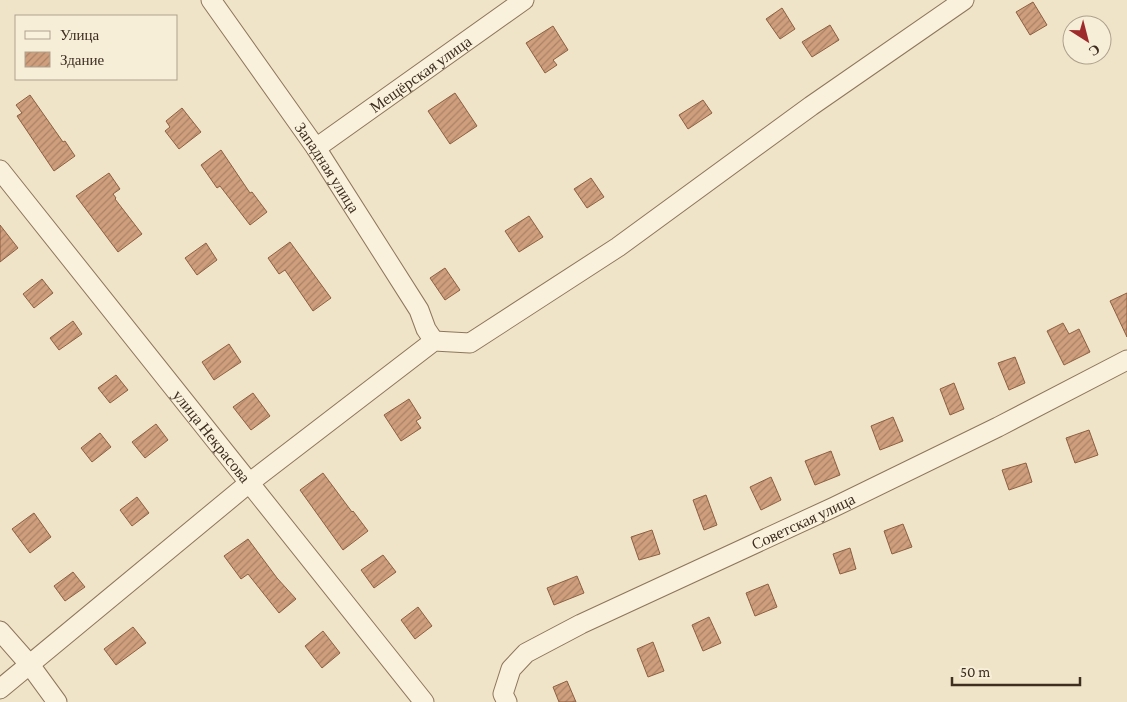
<svg xmlns="http://www.w3.org/2000/svg" width="1127" height="702" font-family="'Crimson Pro',serif">
<style>
.building{fill:url(#building-hatch);stroke:#8d5f41}
.lines{fill:none;stroke-linecap:round;stroke-linejoin:round}
.street-casing{stroke:#8d765c;stroke-width:21}
.street{stroke:#faf1dc;stroke-width:19}
.labels{text-anchor:middle;dominant-baseline:central;stroke-width:4;stroke-linejoin:round;paint-order:stroke}
.street-label{font-size:16px;fill:#3d2e20;stroke:#f7eed8}
</style>
<defs>
<pattern id="building-hatch" width="6" height="6" patternUnits="userSpaceOnUse" patternTransform="scale(1.25)"><rect width="6" height="6" fill="#cf9f7d"/><path d="M-1 1l2-2M0 6l6-6M5 7l2-2" fill="none" stroke="#a98266"/></pattern>
</defs>
<rect width="100%" height="100%" fill="#f0e4c8"/>
<!-- building -->
<g class="building">
<polygon points="1033,2 1047,25 1030,35 1016,12"/>
<polygon points="782,8 795,29 780,39 766,19"/>
<polygon points="830,25 839,40 812,57 802,42"/>
<polygon points="553,26 568,50 553,60 557,65 545,73 526,43"/>
<polygon points="455,93 477,126 450,144 428,111"/>
<polygon points="30,95 63,142 65,141 75,156 54,171 17,116 22,113 16,105"/>
<polygon points="703,100 712,113 688,129 679,115"/>
<polygon points="182,108 201,132 179,149 165,131 170,127 166,121"/>
<polygon points="221,150 250,193 252,192 267,212 250,225 220,186 217,188 201,165"/>
<polygon points="109,173 120,189 113,194 116,198 115,199 142,234 118,252 76,196"/>
<polygon points="591,178 604,197 587,208 574,189"/>
<polygon points="529,216 543,237 519,252 505,231"/>
<polygon points="0,225 18,248 0,262"/>
<polygon points="290,242 331,298 313,311 285,270 279,274 268,258"/>
<polygon points="206,243 217,260 197,275 185,258"/>
<polygon points="445,268 460,290 445,300 430,278"/>
<polygon points="42,279 53,293 34,308 23,294"/>
<polygon points="1127,293 1127,337 1110,301"/>
<polygon points="73,321 82,334 59,350 50,338"/>
<polygon points="1063,323 1069,334 1079,329 1090,352 1064,365 1047,331"/>
<polygon points="229,344 241,362 214,380 202,362"/>
<polygon points="1015,357 1025,383 1009,390 998,363"/>
<polygon points="116,375 128,390 110,403 98,388"/>
<polygon points="954,383 964,409 950,415 940,389"/>
<polygon points="253,393 270,416 251,430 233,407"/>
<polygon points="409,399 421,418 416,421 421,428 401,441 384,415"/>
<polygon points="893,417 903,441 880,450 871,426"/>
<polygon points="156,424 168,440 145,458 132,442"/>
<polygon points="1089,430 1098,455 1075,463 1066,438"/>
<polygon points="100,433 111,447 92,462 81,448"/>
<polygon points="831,451 840,475 815,485 805,461"/>
<polygon points="1026,463 1032,482 1009,490 1002,470"/>
<polygon points="323,473 352,512 353,511 368,531 343,550 300,490"/>
<polygon points="771,477 781,500 761,510 750,487"/>
<polygon points="706,495 717,525 704,530 693,500"/>
<polygon points="137,497 149,513 132,526 120,510"/>
<polygon points="34,513 51,537 30,553 12,529"/>
<polygon points="903,524 912,547 892,554 884,531"/>
<polygon points="652,530 660,554 639,560 631,537"/>
<polygon points="248,539 277,578 296,599 279,613 248,574 241,579 224,556"/>
<polygon points="850,548 856,569 840,574 833,554"/>
<polygon points="383,555 396,572 374,588 361,570"/>
<polygon points="73,572 85,587 65,601 54,586"/>
<polygon points="577,576 584,593 554,605 547,588"/>
<polygon points="768,584 777,607 755,616 746,593"/>
<polygon points="418,607 432,626 415,639 401,620"/>
<polygon points="709,617 721,643 703,651 692,625"/>
<polygon points="133,627 146,643 116,665 104,649"/>
<polygon points="323,631 340,653 322,668 305,646"/>
<polygon points="653,642 664,671 648,677 637,649"/>
<polygon points="567,681 576,702 559,702 553,687"/>
</g>
<g class="lines">
<defs>
<g id="street">
<path id="s1" d="M211 0 316 148 419 310 426 329 434 341"/>
<path id="s2" d="M316 148 524 0"/>
<path id="s3" d="M0 170 424 702"/>
<polyline points="0,631 30,665 57,702"/>
<polyline points="0,689 249,483 434,341 470,343 618,247 811,106 964,0"/>
<path id="s4" d="M507 702 503 694 511 669 526 653 581 624 834 507 998 427 1127 360"/>
</g>
</defs>
<!-- street casing -->
<use href="#street" class="street-casing"/>
<!-- street -->
<use href="#street" class="street"/>
</g>
<g class="labels">
<!-- street labels -->
<g class="street-label">
<text stroke="none"><textPath href="#s2" startOffset="128">Мещёрская улица</textPath></text>
<text stroke="none"><textPath href="#s1" startOffset="204">Западная улица</textPath></text>
<text stroke="none"><textPath href="#s3" startOffset="340">улица Некрасова</textPath></text>
<text stroke="none"><textPath href="#s4" startOffset="364">Советская улица</textPath></text>
</g>
</g>
<!-- legend -->
<rect x="15" y="15" width="162" height="65" fill="#f7eed8" stroke="#ada18e"/>
<rect x="25" y="31" width="25" height="8" fill="#faf1dc" stroke="#ada18e"/>
<text x="60" y="40" font-size="15" fill="#3d2e20">Улица</text>
<rect x="25" y="52" width="25" height="15" fill="url(#building-hatch)" stroke="#ada18e"/>
<text x="60" y="65" font-size="15" fill="#3d2e20">Здание</text>
<!-- north arrow -->
<g transform="translate(1087 40) rotate(144)"><circle r="24" fill="#f7eed8" stroke="#ada18e"/>
<path d="M0-4L9 19L0 12L-9 19Z" fill="#9e2a2b"/>
<text y="-8" font-size="14" font-weight="bold" text-anchor="middle" fill="#3d2e20">С</text>
</g>
<!-- scale -->
<path d="M952 677v8h128v-8" fill="none" stroke="#3d2e20" stroke-width="2.5"/>
<text x="960" y="677" font-size="15" fill="#3d2e20" stroke="#f7eed8" stroke-width="4" paint-order="stroke">50 m</text>
</svg>
